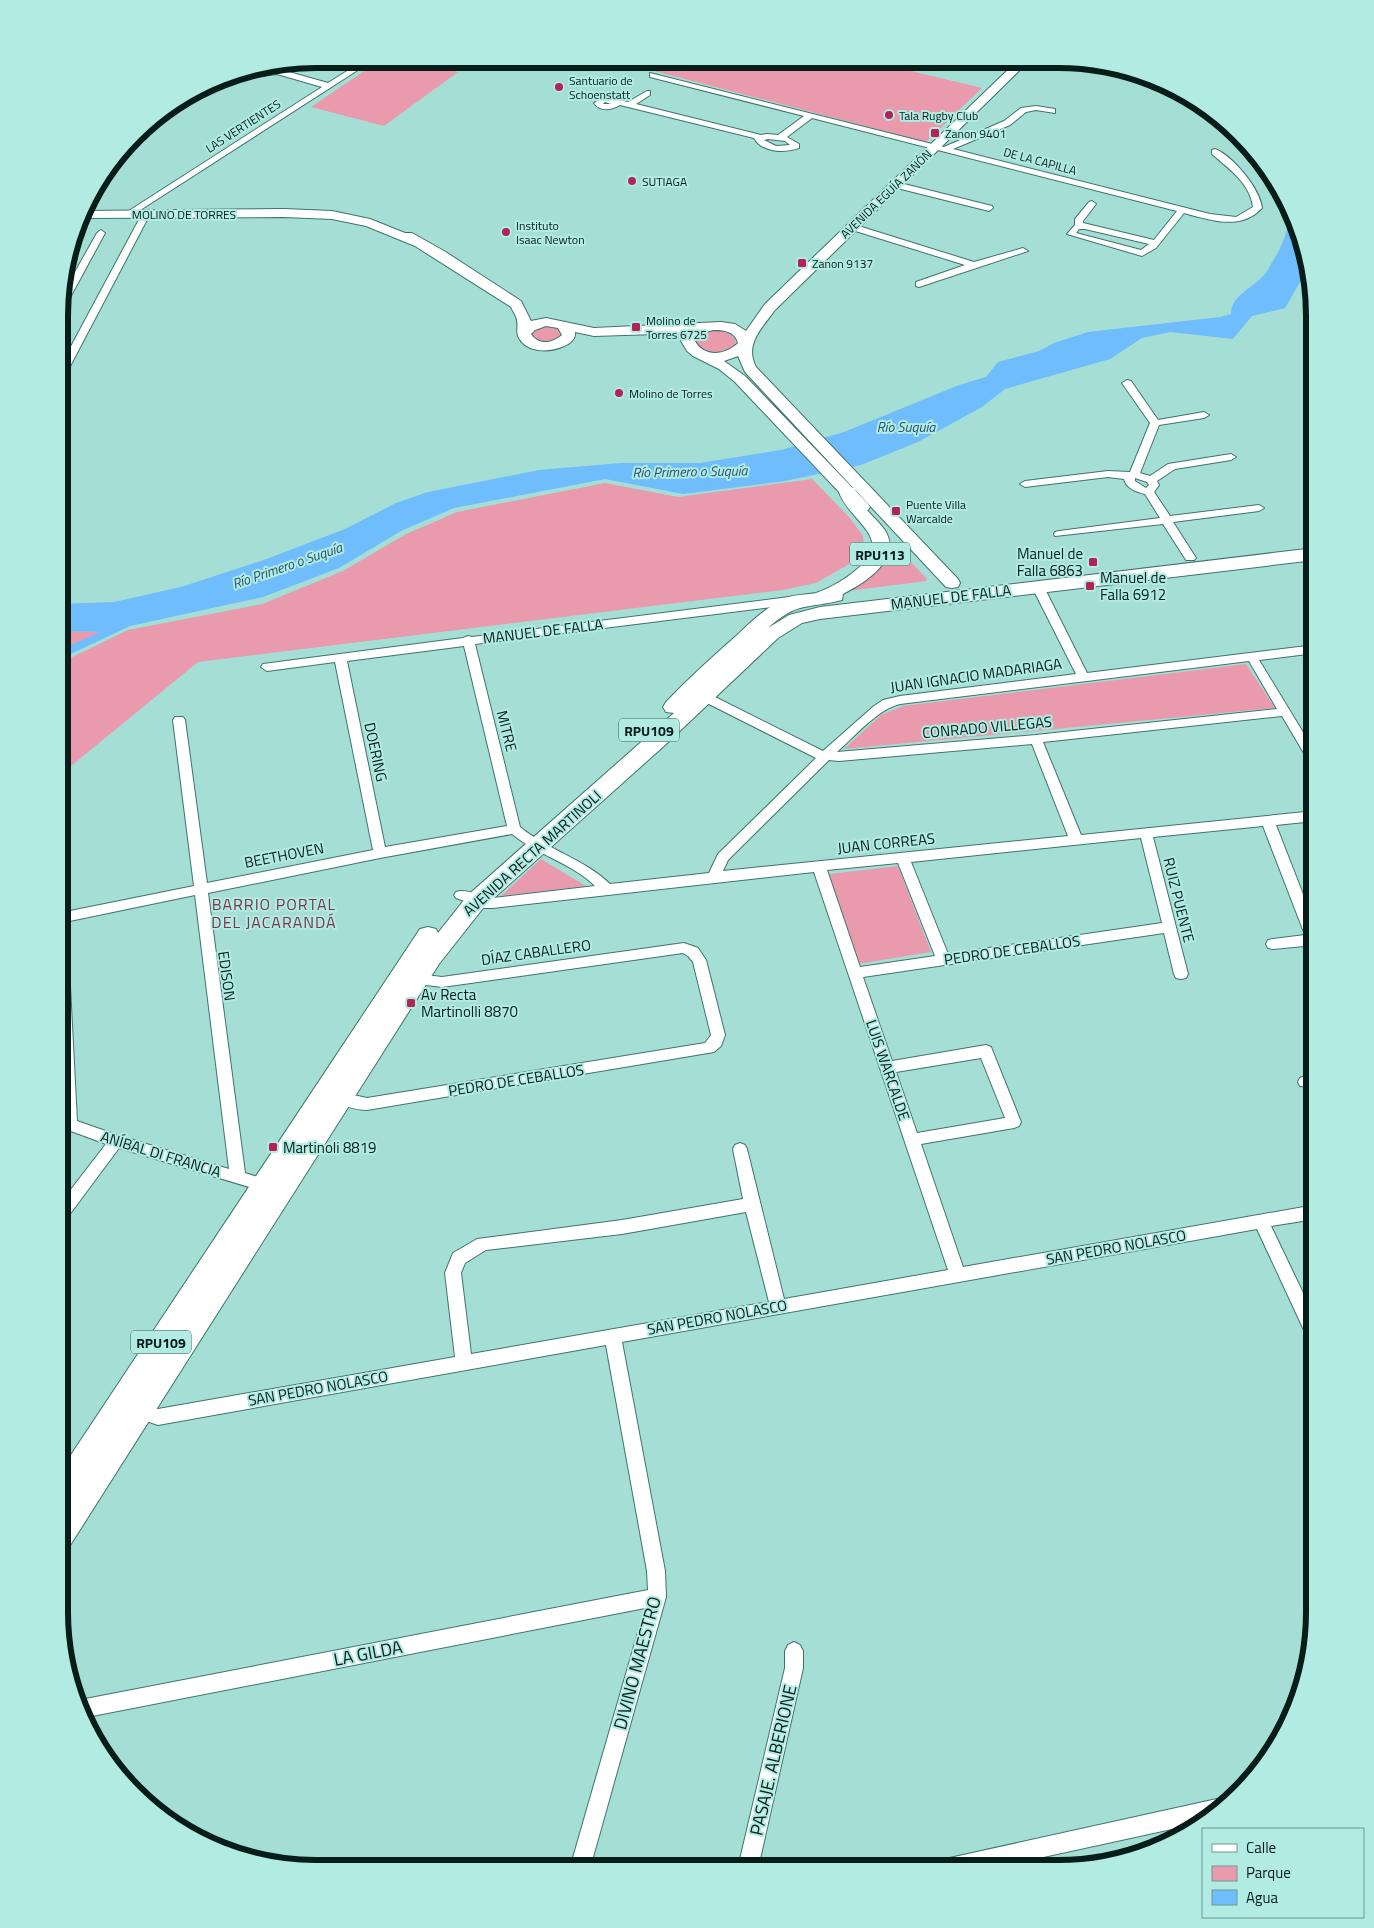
<svg xmlns="http://www.w3.org/2000/svg" width="1374" height="1928" font-family="'Titillium Web',sans-serif">
<style>
.green{fill:#e99bad}
.water{fill:#6fbdfc}
.lines{fill:none;stroke-linecap:round;stroke-linejoin:round}
.street-casing{stroke:#3e746d;stroke-width:2}
.secondary-casing{stroke:#3e746d;stroke-width:2}
.primary-casing{stroke:#3e746d;stroke-width:2}
.street{fill:#fff;fill-rule:evenodd}
.secondary{fill:#fff;fill-rule:evenodd}
.primary{fill:#fff;fill-rule:evenodd}
.poi-dot{fill:#b22358;stroke:#b1ebe2;stroke-width:2}
.labels{text-anchor:middle;dominant-baseline:central;stroke-width:4;stroke-linejoin:round;paint-order:stroke}
.far-poi-label{font-size:12px;fill:#061d1a;stroke:#b1ebe2;text-anchor:start}
.far-street-label{font-size:12px;fill:#061d1a;stroke:#b1ebe2}
.far-water-label{font-size:14px;font-style:italic;fill:#275071;stroke:#b1ebe2}
.shield{fill:#b1ebe2;stroke:#395b56;stroke-width:1}
.shield-label{font-size:14px;font-weight:bold;fill:#061d1a}
.poi-label{font-size:15px;fill:#061d1a;stroke:#b1ebe2;text-anchor:start}
.street-label{font-size:15px;fill:#061d1a;stroke:#b1ebe2}
.neighbourhood-label{font-size:16px;letter-spacing:1px;fill:#7d364a;stroke:#b1ebe2}
.near-street-label{font-size:18px;fill:#061d1a;stroke:#b1ebe2}
.rim{fill:none;stroke:#061d1a;stroke-width:6}
</style>
<rect width="100%" height="100%" fill="#a4ded5"/>
<!-- green -->
<g class="green">
<polygon points="382,59 404,59 458,72 384,126 311,107"/>
<polygon points="622,60 865,60 982,88 926,142 620,62"/>
<path d="M542 326 556 327 561 332 560 337C551 344 542 343 532 337V332Z"/>
<path d="M715 330 727 332 736 340 734 347C721 354 705 356 695 343V339L702 333Z"/>
<polygon points="812,479 850,518 863,536 864,548 853,562 816,583 783,590 198,662 60,775 60,663 128,630 262,604 343,571 406,534 457,512 605,483 678,497"/>
<path d="M891 541 927 579 926 581 848 591C864 579 893 565 891 541Z"/>
<polygon points="60,631 101,632 60,650"/>
<polygon points="1246,664 1275,708 844,749 881,715 903,706"/>
<polygon points="541,859 586,886 501,896"/>
<polygon points="898,866 931,952 858,964 829,874"/>
</g>
<!-- water -->
<path class="water" d="M1292 211 1310 265 1285 308 1252 316 1233 339 1170 332 1142 338 1110 359 1005 389 982 407 918 442 861 465 785 481 683 494 605 479 454 508 401 531 339 568 263 597 130 626 60 659V650L100 632 60 631V604L114 602 181 587 264 560 345 529 396 503 428 492 539 470 621 463H700L781 450 844 432 959 385 986 377 998 362 1039 351 1054 343 1088 332 1220 317 1231 314C1231 296 1251 289 1262 277 1266 273 1269 269 1271 264 1282 248 1288 230 1292 211Z"/>
<g class="lines">
<defs>
<g id="street">
<path d="M366 59H375L131 216H125L124 214 322 87 277 74 262 76 256 75 250 70 257 68C263 74 269 72 275 68V65L282 64V70L328 83Z"/>
<path d="M650 73 944 147 1004 121 1021 108 1036 106 1055 109V113L1036 110 1026 112 1010 125 953 149 1210 214 1236 217 1253 207C1250 183 1229 169 1212 154V150L1215 149C1233 156 1260 189 1262 208 1241 231 1210 220 1184 213L1156 248 1142 256 1067 234 1075 225V219L1089 202 1092 201 1096 204 1083 221V223L1154 240 1177 211 812 118 787 137 799 144V148C785 153 762 153 754 138L620 105C612 110 600 112 594 103 605 94 615 99 628 102L647 91H650V95L636 104 761 135 767 134 778 135 804 116 650 77ZM605 102 611 104H603ZM768 139 785 141 790 145 776 146 764 140ZM1079 229H1085L1149 244 1141 250 1076 233Z"/>
<polygon points="1194,100 1200,103 1196,108 1190,108 1189,106"/>
<polygon points="896,182 992,206 993,208 989,211 893,187 893,183"/>
<polygon points="146,211 150,214 66,374 61,377 61,365 142,214"/>
<polygon points="852,224 974,262 1023,248 1028,251 919,287 916,286 916,282 965,265 849,229 849,225"/>
<polygon points="101,230 105,233 66,305 61,308 61,297 97,233"/>
<path d="M1127 380 1131 381 1158 420 1204 412 1209 415 1204 418 1159 425 1140 473 1150 476 1168 464 1231 454 1236 457 1231 460 1175 469 1157 481 1159 485 1154 492 1170 516 1259 505 1264 508 1259 511 1173 522 1196 558 1194 560H1186L1163 524 1055 536 1054 534 1055 532 1059 531 1160 518 1145 494C1136 492 1126 488 1124 479L1108 477 1025 487 1020 484 1025 481 1108 471 1130 472 1150 423 1122 383ZM1135 478 1147 482 1149 485 1146 488 1135 481Z"/>
<path d="M1038 583 1044 587 1087 673 1315 645V653L1259 660 1315 752V766L1311 765 1282 716 1043 742 1081 835 1315 811V821L1276 825 1315 925V945L1273 949 1268 948 1266 944 1268 940 1273 939 1305 935 1263 826 1153 837 1188 974 1186 978 1181 979 1176 978 1174 974 1164 933 863 977 892 1061 986 1045 991 1047 1021 1122 1019 1126 1014 1128 921 1144 963 1267 1315 1205V1219L1271 1226 1315 1318V1343L1309 1341 1257 1229 622 1342 665 1571 666 1597 590 1868H570L645 1608 82 1718 77 1701 80 1700 648 1590 647 1571 606 1345 158 1425 129 1415 127 1410 129 1405 135 1402 158 1409 455 1357 445 1273 453 1253 477 1239 622 1220 743 1199 733 1149 735 1145 740 1143 745 1145 747 1149 784 1299 948 1270 814 872 493 908H484L456 898 454 895 456 892C467 888 481 898 493 898L595 886C572 863 537 855 512 834L380 858 208 893 245 1173 274 1182 277 1187 274 1192 269 1193 119 1148 64 1222 59 1223V1205L106 1144 60 1127V1115L62 1116 60 1065V924L65 925 67 929 77 1121 117 1135 229 1169 195 895 60 923V913L194 886 173 720 175 717H183L185 720 207 883 373 850 335 662 267 671 261 667 263 664 463 638 468 636 472 637 797 596 801 597 803 600 801 603 797 604 475 644 520 827C548 850 584 859 610 884L709 873 718 854 816 758 701 700 699 697 701 694H709L823 751 874 706 883 700 900 696 1076 674 1032 587ZM464 646 507 826 385 847 347 661ZM1249 661 1277 709 1036 735 837 752C854 737 878 709 900 704ZM1032 744 1068 836 723 871 728 860 829 760 839 761ZM1141 838 1162 923 948 954 911 862ZM898 863 935 956 860 967 827 870ZM981 1058 1005 1118 917 1133 896 1072ZM746 1212 769 1302 471 1354 461 1273 465 1263 486 1250 622 1234Z"/>
<path d="M684 943 698 948 706 960 725 1035 721 1046 714 1052 367 1110C355 1110 342 1105 330 1101L328 1097 330 1093 335 1091 367 1098 705 1043 711 1035 693 962 688 956 683 953 442 987 410 983 405 982 403 978 405 974 410 973 442 977Z"/>
<polygon points="1305,1076 1315,1076 1315,1088 1300,1086 1298,1082 1300,1078"/>
<polygon points="794,1642 800,1645 803,1651 803,1668 758,1868 738,1868 785,1668 785,1651 788,1645"/>
<polygon points="1226,1797 1233,1800 1228,1806 1204,1822 989,1869 935,1869 938,1862 945,1859"/>
</g>
<path id="secondary" d="M1017 61H1029L775 310C762 328 744 344 756 367L958 579 960 583 958 587 952 588 946 587 745 372 738 356 724 361 745 376 868 504 870 507 868 510H856L735 382 719 369 693 356 687 351 681 341 686 333 594 336 575 332C576 339 570 344 564 346 549 353 525 353 518 336 516 330 519 323 516 317 515 313 512 310 511 307L415 246 366 226 332 219 284 217 82 218 85 211 284 209 332 211 370 219 405 233H412L444 251 521 301 531 321 546 318 594 328 721 322 735 324 746 331 765 304ZM546 326 558 328 562 335C553 343 539 346 531 334L535 330ZM713 330C723 330 735 331 738 343 726 355 704 358 695 341L702 333Z"/>
<path id="primary" d="M848 487 854 488C858 494 859 500 863 505 870 515 880 522 886 532 901 560 865 583 843 594L842 600C807 609 798 601 768 628L789 615 820 607 1315 548V560L820 619 802 623 778 638 665 745 484 907 439 964 69 1547 59 1551V1473L420 929 428 927 436 929 438 933 468 895 674 713 666 712 663 707 666 702C688 679 711 658 735 637 751 622 766 607 786 598 796 594 806 595 816 593 833 588 876 563 872 542 870 527 845 511 839 492L842 488Z"/>
</defs>
<!-- street casing -->
<use href="#street" class="street-casing"/>
<!-- secondary casing -->
<use href="#secondary" class="secondary-casing"/>
<!-- primary casing -->
<use href="#primary" class="primary-casing"/>
<!-- street -->
<use href="#street" class="street"/>
<!-- secondary -->
<use href="#secondary" class="secondary"/>
<!-- primary -->
<use href="#primary" class="primary"/>
</g>
<!-- markers -->
<g class="poi-dot">
<circle cx="559" cy="87" r="5"/>
<circle cx="889" cy="115" r="5"/>
<rect x="930" y="128" width="10" height="10" rx="2.5"/>
<circle cx="632" cy="181" r="5"/>
<circle cx="506" cy="232" r="5"/>
<rect x="797" y="258" width="10" height="10" rx="2.5"/>
<rect x="631" y="322" width="10" height="10" rx="2.5"/>
<circle cx="619" cy="393" r="5"/>
<rect x="891" y="506" width="10" height="10" rx="2.5"/>
<rect x="1088" y="557" width="10" height="10" rx="2.5"/>
<rect x="1085" y="581" width="10" height="10" rx="2.5"/>
<rect x="406" y="998" width="10" height="10" rx="2.5"/>
<rect x="268" y="1142" width="10" height="10" rx="2.5"/>
</g>
<g class="labels">
<!-- far-poi labels -->
<g class="far-poi-label">
<text x="569" y="80">Santuario de<tspan x="569" dy="14">Schoenstatt</tspan></text>
<text x="899" y="115">Tala Rugby Club</text>
<text x="945" y="133">Zanon 9401</text>
<text x="642" y="181">SUTIAGA</text>
<text x="516" y="225">Instituto<tspan x="516" dy="14">Isaac Newton</tspan></text>
<text x="812" y="263">Zanon 9137</text>
<text x="646" y="320">Molino de<tspan x="646" dy="14">Torres 6725</tspan></text>
<text x="629" y="393">Molino de Torres</text>
<text x="906" y="504">Puente Villa<tspan x="906" dy="14">Warcalde</tspan></text>
</g>
<!-- far-street labels -->
<g class="far-street-label">
<text transform="translate(243 126) rotate(-33)">LAS VERTIENTES</text>
<text transform="translate(1040 161) rotate(15)">DE LA CAPILLA</text>
<text transform="translate(886 194) rotate(-44)">AVENIDA EGUÍA ZANÓN</text>
<text x="184" y="214">MOLINO DE TORRES</text>
</g>
<!-- far-water labels -->
<g class="far-water-label">
<text x="906" y="426">Río Suquía</text>
<text transform="translate(690 471) rotate(-1)">Río Primero o Suquía</text>
<text transform="translate(287 565) rotate(-19)">Río Primero o Suquía</text>
</g>
<!-- shield labels -->
<g class="shield">
<rect x="850" y="542.5" width="60" height="23" rx="4"/>
<rect x="619" y="718.5" width="60" height="23" rx="4"/>
<rect x="131" y="1330.5" width="60" height="23" rx="4"/>
</g>
<g class="shield-label">
<text x="880" y="554">RPU113</text>
<text x="649" y="730">RPU109</text>
<text x="161" y="1342">RPU109</text>
</g>
<!-- poi labels -->
<g class="poi-label">
<text x="1083" y="553" text-anchor="end">Manuel de<tspan x="1083" dy="17">Falla 6863</tspan></text>
<text x="1100" y="577">Manuel de<tspan x="1100" dy="17">Falla 6912</tspan></text>
<text x="421" y="994">Av Recta<tspan x="421" dy="17">Martinolli 8870</tspan></text>
<text x="283" y="1147">Martinoli 8819</text>
</g>
<!-- street labels -->
<g class="street-label">
<text transform="translate(951 597) rotate(-7)">MANUEL DE FALLA</text>
<text transform="translate(543 631) rotate(-7)">MANUEL DE FALLA</text>
<text transform="translate(976 675) rotate(-8)">JUAN IGNACIO MADARIAGA</text>
<text transform="translate(987 727) rotate(-5)">CONRADO VILLEGAS</text>
<text transform="translate(507 731) rotate(76)">MITRE</text>
<text transform="translate(376 752) rotate(78)">DOERING</text>
<text transform="translate(886 843) rotate(-6)">JUAN CORREAS</text>
<text transform="translate(532 853) rotate(-42)">AVENIDA RECTA MARTINOLI</text>
<text transform="translate(284 855) rotate(-11)">BEETHOVEN</text>
<text transform="translate(1179 900) rotate(76)">RUIZ PUENTE</text>
<text transform="translate(1012 950) rotate(-8)">PEDRO DE CEBALLOS</text>
<text transform="translate(536 952) rotate(-8)">DÍAZ CABALLERO</text>
<text transform="translate(227 976) rotate(82)">EDISON</text>
<text transform="translate(888 1070) rotate(71)">LUIS WARCALDE</text>
<text transform="translate(516 1080) rotate(-9)">PEDRO DE CEBALLOS</text>
<text transform="translate(161 1154) rotate(17)">ANÍBAL DI FRANCIA</text>
<text transform="translate(1116 1247) rotate(-10)">SAN PEDRO NOLASCO</text>
<text transform="translate(717 1317) rotate(-10)">SAN PEDRO NOLASCO</text>
<text transform="translate(318 1388) rotate(-10)">SAN PEDRO NOLASCO</text>
</g>
<!-- neighbourhood labels -->
<g class="neighbourhood-label">
<text x="274" y="904">BARRIO PORTAL<tspan x="274" dy="18">DEL JACARANDÁ</tspan></text>
</g>
<!-- near-street labels -->
<g class="near-street-label">
<text transform="translate(368 1653) rotate(-11)">LA GILDA</text>
<text transform="translate(637 1663) rotate(-75)">DIVINO MAESTRO</text>
<text transform="translate(773 1760) rotate(-77)">PASAJE. ALBERIONE</text>
</g>
</g>
<!-- crop -->
<path d="M0 0H1374V1928H0ZM316 68H1058A248 248 0 0 1 1306 316V1612A248 248 0 0 1 1058 1860H316A248 248 0 0 1 68 1612V316A248 248 0 0 1 316 68Z" fill="#b1ebe2" fill-rule="evenodd"/>
<path class="rim" d="M316 68H1058A248 248 0 0 1 1306 316V1612A248 248 0 0 1 1058 1860H316A248 248 0 0 1 68 1612V316A248 248 0 0 1 316 68Z"/>
<!-- legend -->
<rect x="1202" y="1828" width="162" height="90" fill="#b1ebe2" stroke="#6d9992"/>
<rect x="1212" y="1844" width="25" height="8" fill="#ffffff" stroke="#6d9992"/>
<text x="1246" y="1853" font-size="15" fill="#061d1a">Calle</text>
<rect x="1212" y="1866" width="25" height="15" fill="#e99bad" stroke="#6d9992"/>
<text x="1246" y="1878" font-size="15" fill="#061d1a">Parque</text>
<rect x="1212" y="1890" width="25" height="15" fill="#6fbdfc" stroke="#6d9992"/>
<text x="1246" y="1903" font-size="15" fill="#061d1a">Agua</text>
</svg>
